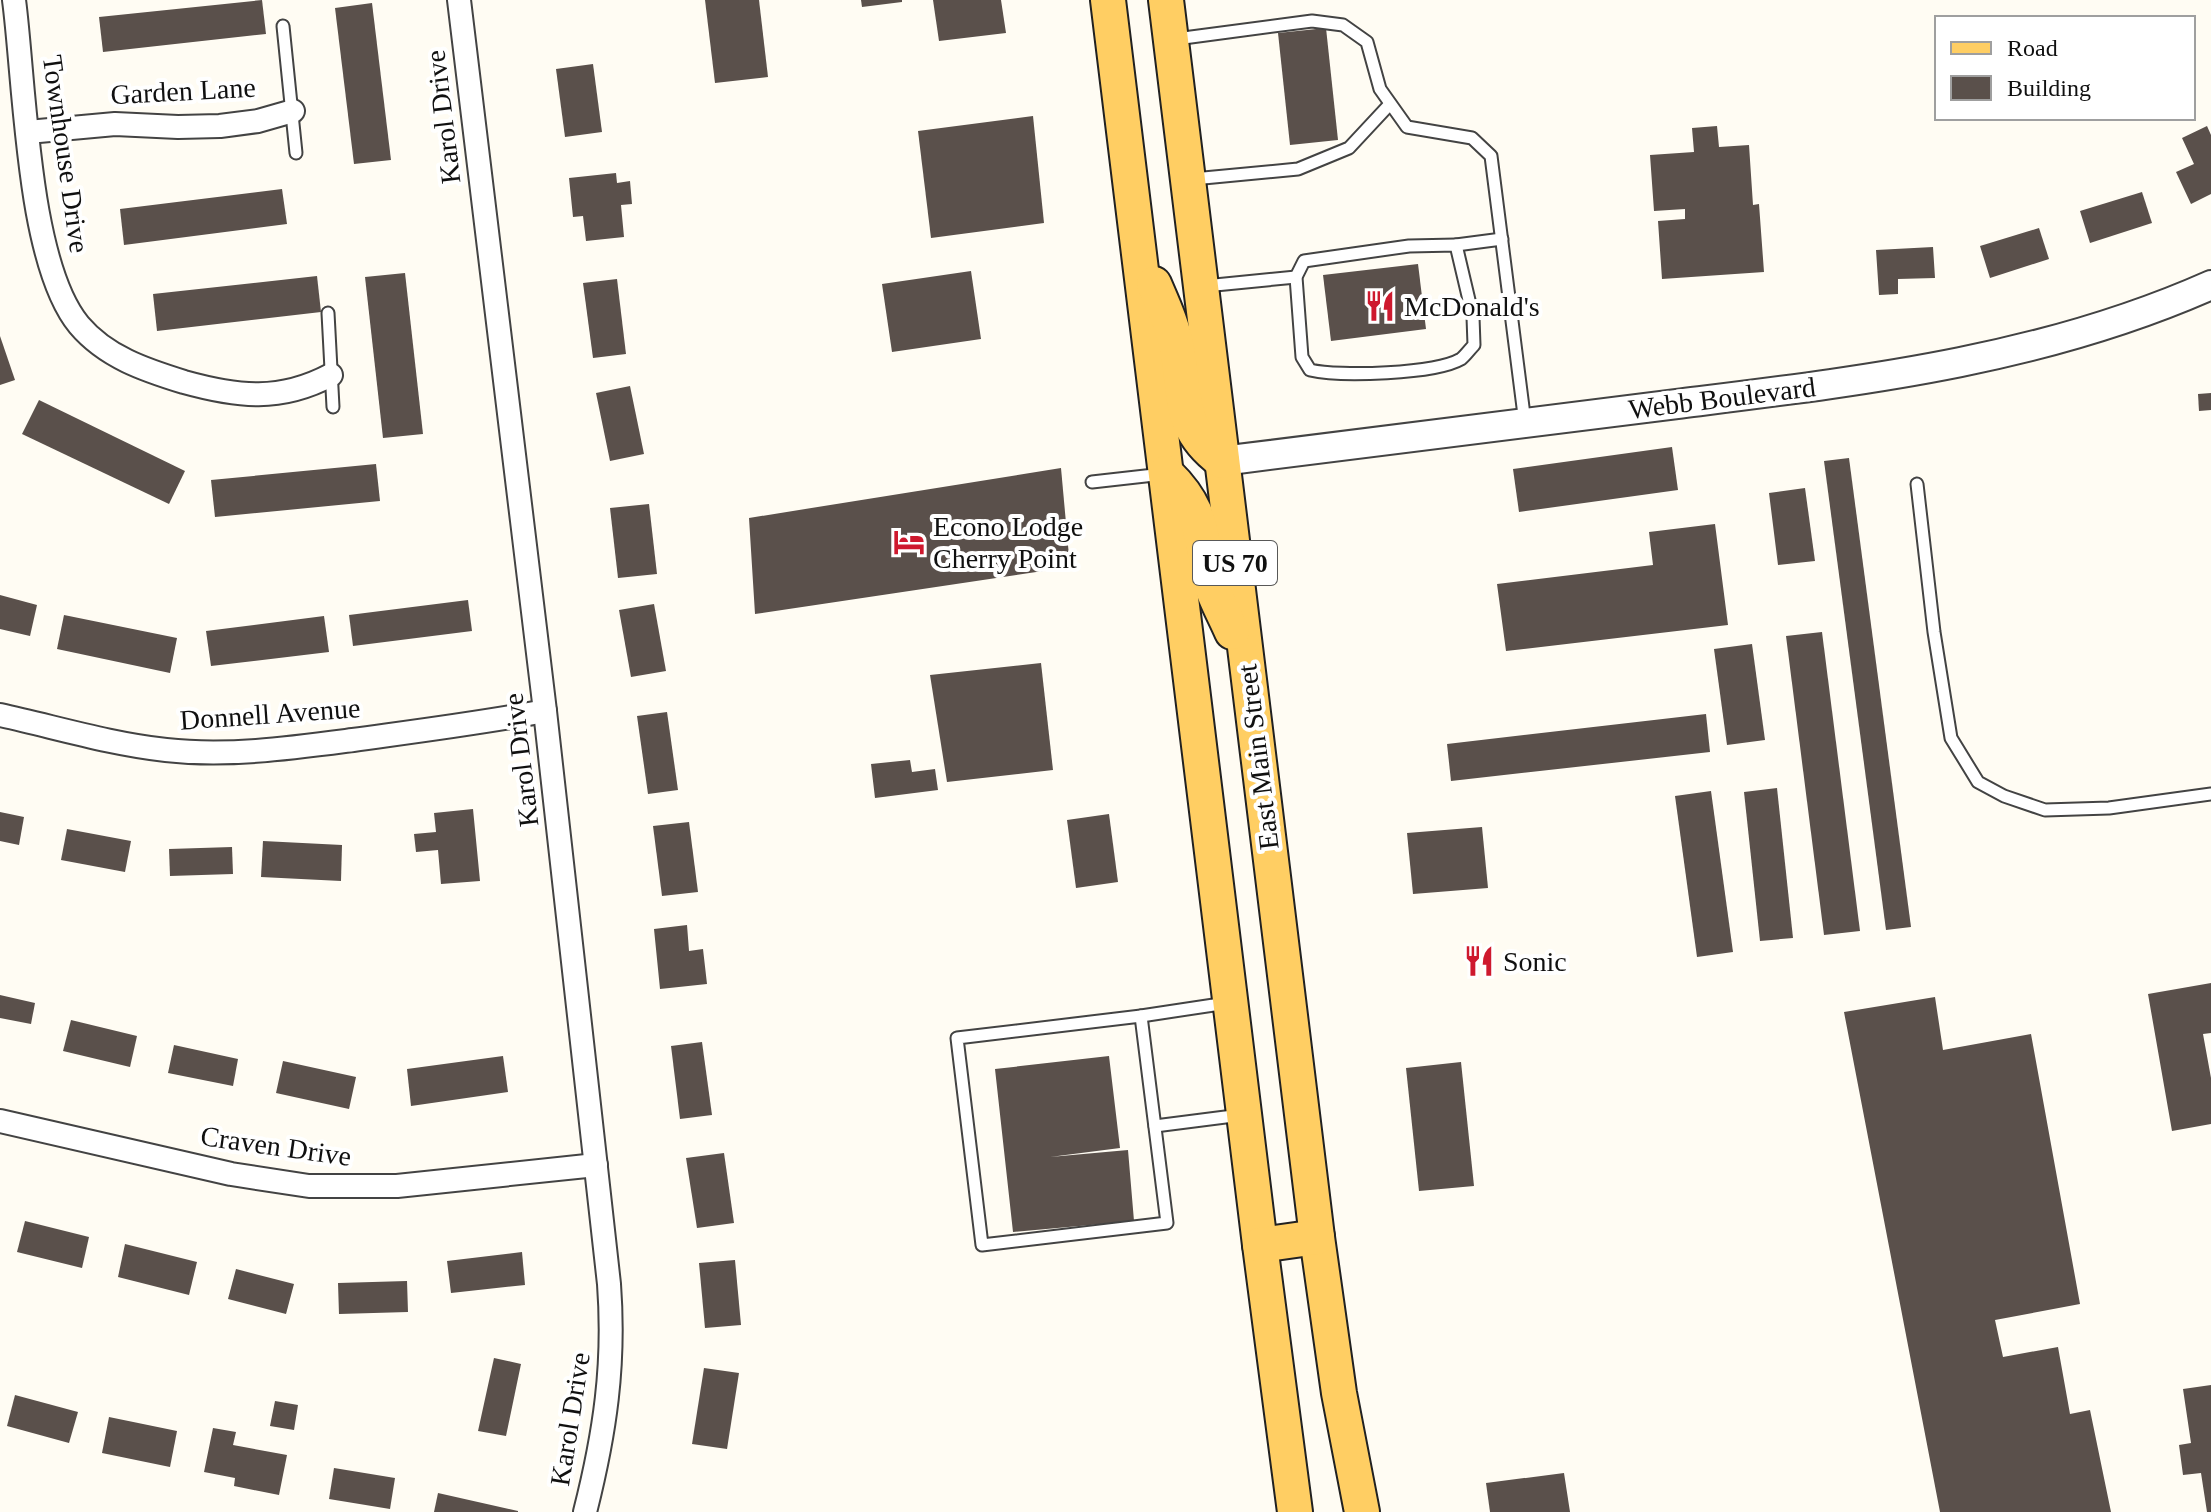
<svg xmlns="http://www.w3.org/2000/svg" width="2211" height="1512" font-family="Georgia,serif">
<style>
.building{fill:#5a504b}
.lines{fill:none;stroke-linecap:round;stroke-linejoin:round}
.service-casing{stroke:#434343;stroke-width:15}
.minor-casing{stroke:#434343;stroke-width:26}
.tertiary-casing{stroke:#434343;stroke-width:32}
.primary-casing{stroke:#212121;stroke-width:38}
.service{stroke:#fff;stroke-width:11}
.minor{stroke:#fff;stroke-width:22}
.tertiary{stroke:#fff;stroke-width:28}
.primary{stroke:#ffce63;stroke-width:34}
.labels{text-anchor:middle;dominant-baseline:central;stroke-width:8;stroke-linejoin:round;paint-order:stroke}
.shield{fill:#fff;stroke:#585858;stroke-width:2}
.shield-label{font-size:26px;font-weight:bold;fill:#101010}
.street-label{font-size:28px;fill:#101010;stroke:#fff}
.poi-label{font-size:28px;fill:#101010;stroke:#fff;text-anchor:start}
</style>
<rect width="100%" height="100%" fill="#fffcf3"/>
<!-- building -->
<g class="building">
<polygon points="262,0 266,34 103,52 99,17"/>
<polygon points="705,0 759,0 768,77 715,83"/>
<polygon points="861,0 902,0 902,2 862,7"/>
<polygon points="933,0 1001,0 1006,33 939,41"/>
<polygon points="372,3 391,160 354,164 335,8"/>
<polygon points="1326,28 1338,140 1290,145 1278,33"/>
<polygon points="593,64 602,132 565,137 556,69"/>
<polygon points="1033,116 1044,223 931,238 918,131"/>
<polygon points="1717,126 1719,147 1749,145 1753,205 1759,204 1764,272 1662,279 1658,221 1685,219 1685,209 1654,211 1650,155 1694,152 1692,128"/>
<polygon points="2207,126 2211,135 2211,194 2191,204 2176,172 2194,164 2182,138"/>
<polygon points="616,173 617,183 630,181 632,204 621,205 624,237 586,241 583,216 573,217 569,178"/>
<polygon points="282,189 287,224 124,245 120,209"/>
<polygon points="2142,192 2152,223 2090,243 2080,211"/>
<polygon points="2039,228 2049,259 1990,278 1980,246"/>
<polygon points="1933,247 1935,278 1898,279 1898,294 1879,295 1876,250"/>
<polygon points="1418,264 1426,329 1331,341 1323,275"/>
<polygon points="971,271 981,339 892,352 882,284"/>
<polygon points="405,273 423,434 383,438 365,277"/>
<polygon points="317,276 321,312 157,331 153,294"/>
<polygon points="617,279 626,354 593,358 583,283"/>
<polygon points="0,336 15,380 0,385"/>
<polygon points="630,386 644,454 610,461 596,393"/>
<polygon points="2211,393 2211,410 2199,411 2198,394"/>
<polygon points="39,400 185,471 169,504 22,434"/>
<polygon points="1672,447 1678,490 1519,512 1513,469"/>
<polygon points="1849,458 1911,927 1886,930 1824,461"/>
<polygon points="376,464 380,501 215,517 211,480"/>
<polygon points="1061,468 1070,567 755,614 749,518"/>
<polygon points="1805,488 1815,561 1778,565 1769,493"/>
<polygon points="649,504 657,574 618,578 610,508"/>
<polygon points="1715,524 1728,625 1506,651 1497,584 1653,565 1649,532"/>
<polygon points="0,595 37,605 30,636 0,629"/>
<polygon points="468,600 472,631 353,646 349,615"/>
<polygon points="654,604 666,671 631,677 619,610"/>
<polygon points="64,615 177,638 170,673 57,649"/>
<polygon points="324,616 329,652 211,666 206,631"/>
<polygon points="1822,632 1860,931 1824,935 1786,636"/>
<polygon points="1752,644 1765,740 1727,745 1714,649"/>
<polygon points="1041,663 1053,770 947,782 930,675"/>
<polygon points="667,712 678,790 648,794 637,716"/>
<polygon points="1706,714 1710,752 1451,781 1447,744"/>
<polygon points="910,760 912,772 935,769 938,790 875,798 871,764"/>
<polygon points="1777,788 1793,938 1760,941 1744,792"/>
<polygon points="1711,791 1733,952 1697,957 1675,796"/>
<polygon points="473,809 480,881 441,884 438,850 416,852 414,834 436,832 434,813"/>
<polygon points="0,812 24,817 19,845 0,841"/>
<polygon points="1109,814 1118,882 1076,888 1067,820"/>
<polygon points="689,822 698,892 662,896 653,826"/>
<polygon points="1482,827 1488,888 1413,894 1407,833"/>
<polygon points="67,829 131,841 125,872 61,860"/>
<polygon points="263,841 342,845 341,881 261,877"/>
<polygon points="232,847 233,874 170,876 169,849"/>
<polygon points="687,925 689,951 703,949 707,984 660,989 654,929"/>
<polygon points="2211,983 2211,1033 2203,1034 2211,1078 2211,1124 2172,1131 2148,994"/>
<polygon points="0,995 35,1003 31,1024 0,1018"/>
<polygon points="1935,997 1943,1050 2031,1034 2080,1304 1995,1320 2003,1357 2058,1347 2070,1414 2090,1410 2111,1512 1940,1512 1844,1012"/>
<polygon points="71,1020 137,1036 130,1067 63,1051"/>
<polygon points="702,1042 712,1115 680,1119 671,1046"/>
<polygon points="174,1045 238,1059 233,1086 168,1073"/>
<polygon points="503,1056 508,1092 411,1106 407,1069"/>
<polygon points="1109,1056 1120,1148 1050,1157 1128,1150 1134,1221 1013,1232 995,1069"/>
<polygon points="283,1061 356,1077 349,1109 276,1093"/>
<polygon points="1461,1062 1474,1186 1419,1191 1406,1068"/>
<polygon points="724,1153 734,1223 697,1228 686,1158"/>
<polygon points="25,1221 89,1237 82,1268 17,1252"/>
<polygon points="125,1244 197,1262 189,1295 118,1277"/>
<polygon points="522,1252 525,1285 451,1293 447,1261"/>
<polygon points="735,1260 741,1325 705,1328 699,1263"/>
<polygon points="236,1269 294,1284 286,1314 228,1299"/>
<polygon points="407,1281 408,1312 339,1314 338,1283"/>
<polygon points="494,1358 521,1364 506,1436 478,1431"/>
<polygon points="704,1368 739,1373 727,1449 692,1444"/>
<polygon points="2211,1385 2211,1512 2207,1512 2201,1473 2183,1475 2179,1445 2191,1443 2183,1389"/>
<polygon points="15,1395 78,1412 69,1443 7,1426"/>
<polygon points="275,1401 298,1405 294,1430 270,1426"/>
<polygon points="109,1417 177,1431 170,1467 102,1453"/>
<polygon points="213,1428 236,1432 233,1445 287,1455 279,1495 234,1486 235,1478 204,1472"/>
<polygon points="334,1468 395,1478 390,1509 329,1499"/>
<polygon points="1564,1473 1570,1512 1490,1512 1486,1483"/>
<polygon points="438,1493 518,1511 518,1512 434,1512"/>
</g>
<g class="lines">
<defs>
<g id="service">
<polyline points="283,26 296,153"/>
<polyline points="1176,39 1312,21 1343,25 1367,42 1380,89 1407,127 1472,138 1491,156 1525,423"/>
<polyline points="1193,179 1298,169 1349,148 1390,104"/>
<path d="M1456 245 1473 317 1474 345C1470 349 1465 356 1461 359 1435 374 1340 377 1310 370L1302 357 1296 277 1304 261 1409 246Z"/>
<polyline points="1456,245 1502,239"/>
<polyline points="1205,286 1296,277"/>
<polyline points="328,313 333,407"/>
<polyline points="1092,482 1163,474"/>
<polyline points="1917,484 1934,632 1951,738 1978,782 2004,796 2045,810 2109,808 2211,794"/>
<polygon points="1141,1016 1167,1223 982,1245 957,1038"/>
<polyline points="1141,1016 1227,1003"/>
<polyline points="1155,1126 1241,1115"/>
</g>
<g id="minor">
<path d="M14 0C25 83 27 262 79 325 106 357 145 370 184 382 238 397 280 402 331 375"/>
<path d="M459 0 545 711 609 1284C615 1365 605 1433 585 1512"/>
<polyline points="28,132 115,124 178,127 220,126 258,121 293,111"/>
<path d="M0 715C55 727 110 744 166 750 228 757 292 748 353 740 418 731 482 723 545 711"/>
<polyline points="0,1121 231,1174 309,1186 397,1186 596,1165"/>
</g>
<path id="tertiary" d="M1222 461C1374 442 1526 423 1677 404 1861 381 2040 361 2211 285"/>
<g id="primary">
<polyline points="1108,0 1260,1245 1295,1512"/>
<polyline points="1166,0 1317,1237 1339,1393 1362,1512"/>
<path d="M1154 284C1163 305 1173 326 1177 349 1186 397 1178 429 1222 461"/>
<path d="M1166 473C1202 508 1199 528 1209 574 1212 594 1224 613 1232 632"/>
<polyline points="1260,1245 1317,1237"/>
</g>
</defs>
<!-- service casing -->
<use href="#service" class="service-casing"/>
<!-- minor casing -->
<use href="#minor" class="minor-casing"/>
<!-- tertiary casing -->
<use href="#tertiary" class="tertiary-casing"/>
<!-- primary casing -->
<use href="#primary" class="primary-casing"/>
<!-- service -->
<use href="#service" class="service"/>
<!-- minor -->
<use href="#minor" class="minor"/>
<!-- tertiary -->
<use href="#tertiary" class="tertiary"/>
<!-- primary -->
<use href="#primary" class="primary"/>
</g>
<!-- icons -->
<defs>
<symbol id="restaurant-bare" viewBox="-9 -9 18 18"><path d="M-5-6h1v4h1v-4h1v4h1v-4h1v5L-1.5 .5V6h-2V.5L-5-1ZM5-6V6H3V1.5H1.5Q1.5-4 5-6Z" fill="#ce192e" stroke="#fff" stroke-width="2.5" paint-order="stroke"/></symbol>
<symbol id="hotel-bare" viewBox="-9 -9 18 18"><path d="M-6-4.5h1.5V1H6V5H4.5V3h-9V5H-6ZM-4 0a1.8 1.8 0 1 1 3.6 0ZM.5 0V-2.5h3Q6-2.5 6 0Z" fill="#ce192e" stroke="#fff" stroke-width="2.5" paint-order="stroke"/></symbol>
</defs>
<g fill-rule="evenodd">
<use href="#restaurant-bare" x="1358" y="284" width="44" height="44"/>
<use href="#hotel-bare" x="887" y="520" width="44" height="44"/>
<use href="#restaurant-bare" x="1457" y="939" width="44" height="44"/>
</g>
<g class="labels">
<!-- shield labels -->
<rect class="shield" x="1193" y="541" width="84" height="44" rx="6"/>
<g class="shield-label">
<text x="1235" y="563">US 70</text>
</g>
<!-- street labels -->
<g class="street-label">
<text transform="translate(183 91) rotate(-3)">Garden Lane</text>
<text transform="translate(443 117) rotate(-97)">Karol Drive</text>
<text transform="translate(66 154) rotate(82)">Townhouse Drive</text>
<text transform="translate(1722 398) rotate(-7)">Webb Boulevard</text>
<text transform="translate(270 714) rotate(-4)">Donnell Avenue</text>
<text transform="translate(1258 757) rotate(-97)">East Main Street</text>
<text transform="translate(521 760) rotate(-97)">Karol Drive</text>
<text transform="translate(276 1146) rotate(8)">Craven Drive</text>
<text transform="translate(570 1419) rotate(-81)">Karol Drive</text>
</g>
<!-- poi labels -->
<g class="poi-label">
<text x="1404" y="306">McDonald's</text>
<text x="933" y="526">Econo Lodge<tspan x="933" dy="32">Cherry Point</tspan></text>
<text x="1503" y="961">Sonic</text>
</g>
</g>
<!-- legend -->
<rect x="1935" y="16" width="260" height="104" fill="#ffffff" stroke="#9f9f9f" stroke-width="2"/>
<rect x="1951" y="42" width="40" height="12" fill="#ffce63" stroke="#9f9f9f" stroke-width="2"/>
<text x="2007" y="56" font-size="24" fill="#101010">Road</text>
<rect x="1951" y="76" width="40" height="24" fill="#5a504b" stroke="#9f9f9f" stroke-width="2"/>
<text x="2007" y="96" font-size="24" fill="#101010">Building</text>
</svg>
